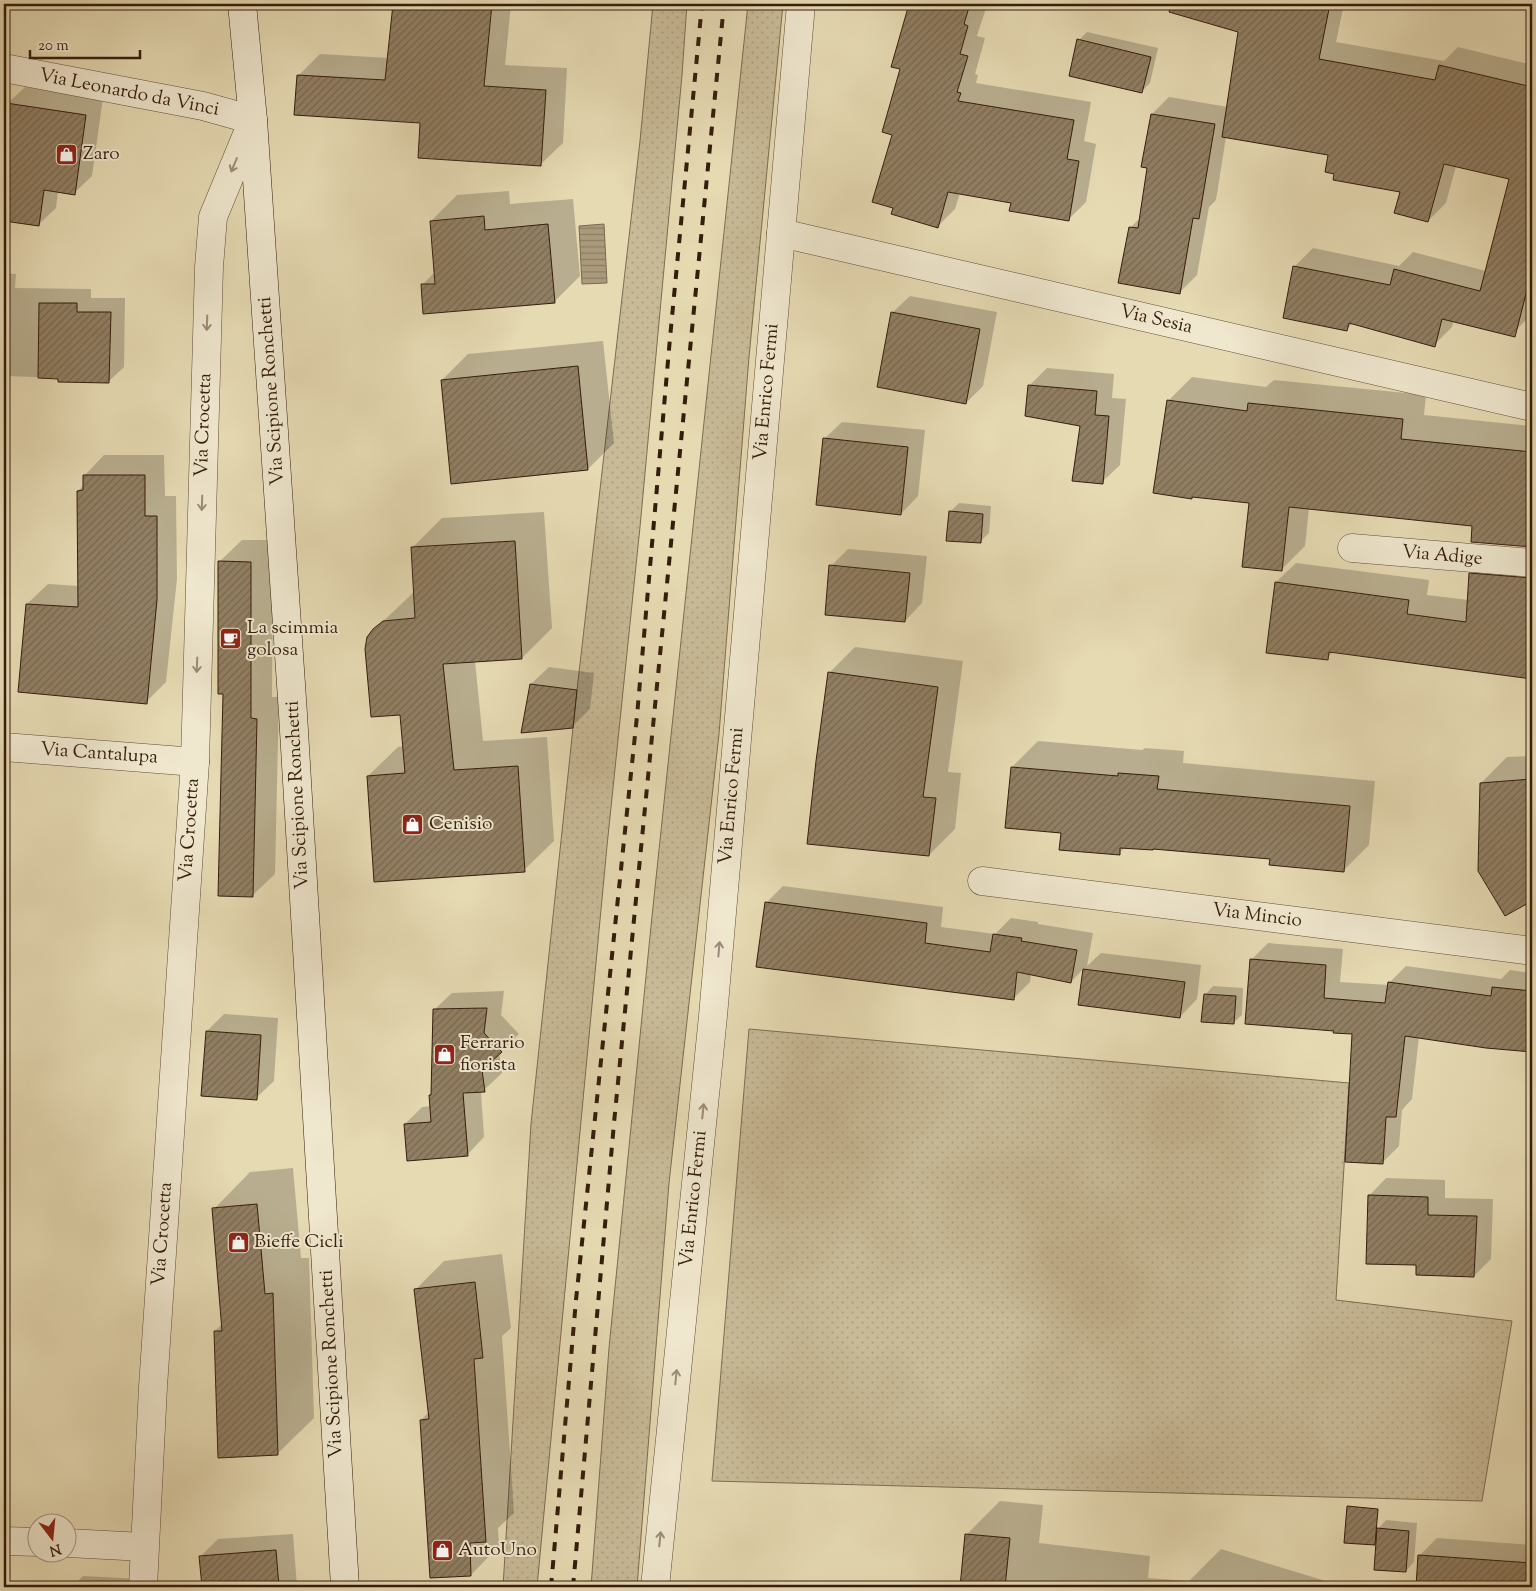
<svg xmlns="http://www.w3.org/2000/svg" width="1536" height="1591" font-family="'Sorts Mill Goudy',serif">
<style>
.green{fill:url(#green-dots);stroke:#7e6c52}
.water{fill:url(#water-rules);stroke:#7b684f}
.shadow{fill:#0003}
.building{fill:url(#building-hatch);stroke:#351d0d}
.lines{fill:none;stroke-linecap:round;stroke-linejoin:round}
.minor-casing{stroke:#614c36;stroke-width:29}
.secondary-casing{stroke:#351d0d;stroke-width:29}
.minor{stroke:#efe7ce;stroke-width:28}
.secondary{stroke:#efe7ce;stroke-width:28}
.rail{stroke:#351d0d;stroke-width:4;stroke-dasharray:9 9;stroke-linecap:butt}
.oneway{stroke:#9b8c77}
.labels{text-anchor:middle;dominant-baseline:central;stroke-width:4;stroke-linejoin:round;paint-order:stroke}
.street-label{font-size:19px;fill:#351d0d;stroke:#efe7ce}
.poi-label{font-size:19px;fill:#351d0d;stroke:#efe7ce;text-anchor:start}
</style>
<defs>
<pattern id="green-dots" width="8" height="8" patternUnits="userSpaceOnUse" patternTransform="scale(1.25)"><rect width="8" height="8" fill="#c8ba97"/><path d="M2 2h.1M6 6h.1" fill="none" stroke="#ac9f81" stroke-width="1.8" stroke-linecap="round"/></pattern>
<pattern id="water-rules" width="6" height="5" patternUnits="userSpaceOnUse" patternTransform="scale(1.25)"><rect width="6" height="5" fill="#aa9a7b"/><path d="M0 2.5h6" fill="none" stroke="#8b7d63"/></pattern>
<pattern id="building-hatch" width="6" height="6" patternUnits="userSpaceOnUse" patternTransform="scale(1.25)"><rect width="6" height="6" fill="#917f63"/><path d="M-1 1l2-2M0 6l6-6M5 7l2-2" fill="none" stroke="#776750"/></pattern>
</defs>
<rect width="100%" height="100%" fill="#e6dab3"/>
<filter id="stains"><feTurbulence type="fractalNoise" baseFrequency=".004" numOctaves="4"/><feColorMatrix values="0 0 0 0 .2 0 0 0 0 .09 0 0 0 0 .02 0 0 0 .5 -.17"/></filter>
<radialGradient id="worn" r=".72"><stop offset=".6" stop-color="#630" stop-opacity="0"/><stop offset="1" stop-color="#630" stop-opacity=".3"/></radialGradient>
<!-- green -->
<g class="green">
<polygon points="653,4 687,4 682,75 640,527 607,846 537,1587 503,1587 531,1124 577,690 640,141"/>
<polygon points="748,4 783,4 749,357 719,734 669,1183 637,1587 591,1587 609,1348 651,926"/>
<polygon points="749,1029 1349,1083 1336,1300 1512,1321 1482,1501 712,1481"/>
</g>
<!-- water -->
<polygon class="water" points="604,224 607,283 582,284 579,226"/>
<!-- shadow -->
<g class="shadow">
<polygon points="394,4 511,4 505,65 567,68 563,143 541,164 298,76 320,54 389,58"/>
<polygon points="910,4 981,4 981,6 986,8 977,36 985,38 975,74 978,75 976,83 1091,102 1084,141 1096,144 1086,202 1068,220 1012,202 960,193 955,209 937,227 894,207 893,135 902,68 892,66"/>
<polygon points="1170,4 1344,4 1336,42 1444,61 1458,47 1532,65 1532,303 1529,317 1511,335 1454,320 1452,327 1434,345 1353,323 1347,329 1295,266 1313,248 1399,266 1413,252 1486,271 1510,178 1456,166 1446,203 1428,221 1402,191 1336,173 1330,154 1226,137 1216,200 1209,207 1197,275 1180,292 1130,228 1141,217 1148,167 1152,114 1169,97 1228,107 1240,31 1168,10"/>
<polygon points="1087,32 1158,48 1150,83 1142,91 1079,40"/>
<polygon points="25,87 103,98 92,176 74,193 58,191 56,208 38,225 4,220 4,128 7,104"/>
<polygon points="509,191 510,204 573,199 580,276 554,302 422,285 435,272 431,221 457,195"/>
<polygon points="4,273 16,274 15,288 91,289 91,298 125,298 124,367 109,381 60,378 6,376 4,400"/>
<polygon points="910,296 997,312 983,386 966,403 892,313"/>
<polygon points="603,341 614,443 588,469 442,380 468,354"/>
<polygon points="1047,368 1114,374 1112,398 1126,399 1120,465 1102,482 1081,425 1026,415 1030,385"/>
<polygon points="1192,377 1266,387 1274,380 1426,395 1424,415 1532,426 1532,532 1309,508 1305,546 1281,570 1250,502 1193,496 1192,498 1168,401"/>
<polygon points="842,422 925,430 918,496 901,514 824,439"/>
<polygon points="104,455 164,455 165,496 176,496 177,579 166,682 146,702 27,604 48,584 79,586 78,491 84,485 84,476"/>
<polygon points="959,503 991,506 989,533 980,542 950,512"/>
<polygon points="544,512 552,628 522,658 475,661 483,741 547,737 554,841 524,870 368,776 398,747 404,746 401,713 374,630 415,591 412,548 442,518"/>
<polygon points="242,540 273,540 272,697 279,697 275,874 252,896 224,693 219,562"/>
<polygon points="848,549 927,556 922,603 905,621 831,566"/>
<polygon points="1490,554 1520,556 1516,621 1532,622 1532,678 1334,651 1327,658 1276,582 1296,563 1429,580 1427,595 1469,600 1470,574"/>
<polygon points="855,647 963,661 948,772 961,773 955,829 929,855 829,673"/>
<polygon points="549,667 594,673 590,709 573,726 531,684"/>
<polygon points="1532,687 1532,725 1529,725"/>
<polygon points="1038,741 1142,750 1145,748 1184,751 1183,763 1375,781 1369,845 1343,871 1271,858 1126,847 1119,853 1062,832 1012,767"/>
<polygon points="1532,756 1532,900 1506,914 1481,783 1507,757"/>
<polygon points="783,886 943,907 941,927 995,934 1011,918 1038,922 1038,924 1093,933 1087,966 1101,953 1201,965 1197,999 1180,1017 1079,1004 1084,968 1071,982 1031,974 1030,982 1013,999 766,903"/>
<polygon points="1268,943 1343,949 1340,982 1389,985 1390,982 1406,966 1501,979 1510,970 1532,973 1532,1051 1486,1047 1419,1037 1412,1099 1402,1110 1399,1146 1382,1163 1353,1033 1335,1030 1251,960"/>
<polygon points="1213,986 1243,988 1242,1015 1233,1023 1205,995"/>
<polygon points="504,991 501,1015 519,1034 499,1053 502,1073 484,1090 481,1091 484,1137 467,1155 405,1124 422,1107 432,1106 434,1010 452,993"/>
<polygon points="224,1014 278,1018 274,1081 256,1098 207,1031"/>
<polygon points="293,1168 301,1258 309,1258 314,1418 277,1454 215,1331 223,1323 214,1209 250,1172"/>
<polygon points="1386,1178 1445,1180 1445,1198 1493,1199 1491,1259 1474,1276 1417,1264 1369,1196"/>
<polygon points="502,1254 511,1328 502,1336 514,1513 498,1528 499,1546 471,1575 421,1420 429,1412 416,1289 444,1261"/>
<polygon points="4,1281 6,1281 4,1324"/>
<polygon points="1000,1501 1043,1505 1039,1543 1150,1556 1148,1578 1189,1581 1221,1549 1345,1587 961,1587 967,1534"/>
<polygon points="1386,1520 1417,1523 1414,1562 1406,1571 1378,1529"/>
<polygon points="293,1534 297,1587 203,1587 200,1557 218,1539"/>
<polygon points="1437,1538 1532,1545 1532,1587 1417,1587 1419,1556"/>
<polygon points="83,1576 141,1579 141,1587 72,1587"/>
</g>
<!-- building -->
<g class="building">
<polygon points="393,4 492,4 484,86 546,90 541,166 418,158 420,123 294,115 297,75 385,80"/>
<polygon points="909,4 970,4 964,24 968,26 960,54 968,56 957,92 961,93 958,101 1074,120 1067,159 1079,161 1069,221 1009,211 1011,203 948,192 938,228 891,214 893,208 872,202 892,135 882,132 900,69 891,67"/>
<polygon points="1171,4 1330,4 1319,59 1435,80 1439,65 1532,87 1532,270 1515,337 1442,319 1435,347 1349,323 1347,331 1283,318 1293,266 1390,285 1394,269 1480,291 1509,179 1444,164 1428,222 1394,213 1400,192 1333,180 1334,174 1325,172 1328,155 1222,137 1238,32 1169,12"/>
<polygon points="1077,39 1151,57 1142,93 1069,76"/>
<polygon points="6,103 86,115 75,195 44,190 39,226 4,221 4,120"/>
<polygon points="1151,114 1215,124 1199,219 1193,218 1180,294 1118,283 1129,227 1138,228 1147,168 1141,167"/>
<polygon points="484,216 485,230 548,224 555,303 423,314 421,284 435,284 430,221"/>
<polygon points="39,303 77,303 77,312 111,312 109,383 58,382 58,379 38,378"/>
<polygon points="891,312 980,329 966,404 877,387"/>
<polygon points="578,366 588,470 451,484 441,380"/>
<polygon points="1028,385 1097,391 1095,415 1109,416 1103,484 1072,481 1080,426 1025,416"/>
<polygon points="1167,400 1247,411 1248,403 1403,419 1401,439 1532,452 1532,547 1471,542 1472,526 1289,507 1282,571 1242,567 1249,503 1192,497 1192,499 1153,493"/>
<polygon points="823,438 908,447 901,515 816,505"/>
<polygon points="83,475 145,475 145,516 157,516 157,600 147,704 18,692 26,604 78,607 77,491 83,490"/>
<polygon points="949,511 983,514 981,543 946,541"/>
<polygon points="515,541 522,659 443,664 454,770 518,766 525,872 374,882 367,776 405,773 400,715 371,717 365,649 367,637 373,629 383,621 415,618 411,547"/>
<polygon points="218,561 251,562 251,718 257,719 253,897 218,896 223,694 218,694"/>
<polygon points="829,565 910,573 905,622 825,615"/>
<polygon points="1469,573 1532,578 1532,679 1329,652 1328,660 1266,653 1275,582 1409,600 1407,614 1466,622"/>
<polygon points="828,672 938,687 923,797 936,798 929,856 807,844 816,761"/>
<polygon points="530,684 577,690 573,728 521,733"/>
<polygon points="1011,767 1118,776 1118,773 1159,776 1157,789 1350,806 1344,872 1269,865 1270,859 1153,849 1153,850 1120,848 1120,855 1059,850 1061,833 1005,828"/>
<polygon points="1532,779 1532,901 1505,916 1478,871 1480,783"/>
<polygon points="765,902 927,923 925,943 990,952 993,934 1022,938 1021,941 1077,950 1071,983 1017,972 1014,1000 756,967"/>
<polygon points="1250,959 1326,965 1324,998 1385,1003 1388,982 1491,996 1492,987 1532,991 1532,1052 1486,1048 1405,1036 1396,1117 1386,1117 1383,1164 1345,1162 1352,1034 1333,1033 1334,1031 1245,1024"/>
<polygon points="1083,969 1185,982 1180,1018 1078,1005"/>
<polygon points="1204,994 1236,996 1234,1024 1201,1022"/>
<polygon points="487,1008 484,1033 502,1052 482,1070 485,1092 463,1093 468,1156 407,1161 404,1124 431,1122 429,1095 431,1095 433,1009"/>
<polygon points="206,1031 261,1035 257,1100 201,1096"/>
<polygon points="1368,1195 1428,1197 1428,1215 1477,1216 1474,1277 1416,1275 1416,1265 1366,1264"/>
<polygon points="257,1204 265,1294 273,1293 278,1455 218,1458 214,1331 222,1331 212,1208"/>
<polygon points="475,1282 483,1358 474,1359 486,1542 470,1543 471,1576 430,1578 420,1420 429,1419 414,1289"/>
<polygon points="1347,1506 1378,1509 1375,1545 1344,1543"/>
<polygon points="1377,1528 1409,1531 1406,1572 1374,1570"/>
<polygon points="965,1534 1010,1538 1005,1587 960,1587"/>
<polygon points="276,1550 279,1587 202,1587 199,1556"/>
<polygon points="1418,1555 1532,1563 1532,1587 1416,1587"/>
</g>
<g class="lines">
<defs>
<g id="minor">
<polyline points="4,68 203,106 253,120 213,217 209,267 195,762 153,1387 143,1587"/>
<polyline points="781,233 1532,407"/>
<polyline points="1352,548 1532,563"/>
<polyline points="4,747 195,762"/>
<polyline points="982,881 1532,951"/>
<polyline points="4,1541 38,1542"/>
<polyline points="68,1543 144,1547"/>
<polyline points="655,1587 713,1016 801,4"/>
</g>
<polyline id="secondary" points="242,4 253,120 293,714 345,1587"/>
</defs>
<!-- minor casing -->
<use href="#minor" class="minor-casing"/>
<!-- secondary casing -->
<use href="#secondary" class="secondary-casing"/>
<!-- minor -->
<use href="#minor" class="minor"/>
<!-- secondary -->
<use href="#secondary" class="secondary"/>
<!-- rail -->
<g class="rail">
<polyline points="551,1587 576,1300 637,716 670,338 702,4"/>
<polyline points="573,1587 614,1123 724,4"/>
</g>
</g>
<!-- one-way arrows -->
<defs><path id="oneway-shaft" d="M-6 0H5M1.5-3L5.5 0L1.5 3" fill="none" stroke-width="1.6" stroke-linecap="round" stroke-linejoin="round" transform="scale(1.25)"/></defs>
<g class="oneway">
<use href="#oneway-shaft" transform="translate(234 165) rotate(113)"/>
<use href="#oneway-shaft" transform="translate(207 323) rotate(92)"/>
<use href="#oneway-shaft" transform="translate(202 503) rotate(92)"/>
<use href="#oneway-shaft" transform="translate(197 665) rotate(92)"/>
<use href="#oneway-shaft" transform="translate(719 949) rotate(-85)"/>
<use href="#oneway-shaft" transform="translate(703 1111) rotate(-84)"/>
<use href="#oneway-shaft" transform="translate(676 1377) rotate(-84)"/>
<use href="#oneway-shaft" transform="translate(660 1539) rotate(-84)"/>
</g>
<!-- icons -->
<defs>
<symbol id="shop-square" viewBox="-11 -11 22 22"><rect x="-9" y="-9" width="18" height="18" rx="4" fill="#8f2418" stroke="#efe7ce"/><path d="M-5-2.5h2.3a2.7 3.5 0 0 1 5.4 0H5L5.5 6h-11ZM-1.5-2.5h3a1.5 2.3 0 0 0-3 0Z" fill="#fff"/></symbol>
<symbol id="cafe-square" viewBox="-11 -11 22 22"><rect x="-9" y="-9" width="18" height="18" rx="4" fill="#8f2418" stroke="#efe7ce"/><path d="M-5.5-4.5H6V0H3Q3 3.5 0 3.5H-2.5Q-5.5 3.5-5.5 0ZM3-3.2v2h1.7v-2ZM-6 4.5H4V6H-6Z" fill="#fff"/></symbol>
</defs>
<g fill-rule="evenodd">
<use href="#shop-square" x="54" y="142" width="25" height="25"/>
<use href="#cafe-square" x="218" y="626" width="25" height="25"/>
<use href="#shop-square" x="400" y="812" width="25" height="25"/>
<use href="#shop-square" x="432" y="1042" width="25" height="25"/>
<use href="#shop-square" x="226" y="1230" width="25" height="25"/>
<use href="#shop-square" x="430" y="1538" width="25" height="25"/>
</g>
<g class="labels">
<!-- street labels -->
<g class="street-label">
<text transform="translate(129 93) rotate(11)">Via Leonardo da Vinci</text>
<text transform="translate(1156 320) rotate(13)">Via Sesia</text>
<text transform="translate(272 391) rotate(-94)">Via Scipione Ronchetti</text>
<text transform="translate(767 392) rotate(-85)">Via Enrico Fermi</text>
<text transform="translate(204 425) rotate(-88)">Via Crocetta</text>
<text transform="translate(1442 556) rotate(5)">Via Adige</text>
<text transform="translate(99 754) rotate(4)">Via Cantalupa</text>
<text transform="translate(298 795) rotate(-93)">Via Scipione Ronchetti</text>
<text transform="translate(732 796) rotate(-85)">Via Enrico Fermi</text>
<text transform="translate(190 830) rotate(-86)">Via Crocetta</text>
<text transform="translate(1257 916) rotate(7)">Via Mincio</text>
<text transform="translate(694 1199) rotate(-84)">Via Enrico Fermi</text>
<text transform="translate(163 1234) rotate(-86)">Via Crocetta</text>
<text transform="translate(332 1364) rotate(-93)">Via Scipione Ronchetti</text>
</g>
<!-- poi labels -->
<g class="poi-label">
<text x="83" y="154">Zaro</text>
<text x="247" y="628">La scimmia<tspan x="247" dy="22">golosa</tspan></text>
<text x="429" y="824">Cenisio</text>
<text x="460" y="1043">Ferrario<tspan x="460" dy="22">fiorista</tspan></text>
<text x="254" y="1242">Bieffe Cicli</text>
<text x="458" y="1550">AutoUno</text>
</g>
</g>
<!-- margin -->
<rect width="1536" height="1591" fill="none" stroke="#e6dab3" stroke-width="20"/>
<rect x="5" y="5" width="1526" height="1581" fill="none" stroke="#351d0d" stroke-width="2.5"/>
<rect x="10" y="10" width="1516" height="1571" fill="none" stroke="#351d0d"/>
<!-- north arrow -->
<g transform="translate(52 1538) rotate(164)"><circle r="24" fill="#efe7ce" stroke="#a59681"/>
<path d="M0-4L9 19L0 12L-9 19Z" fill="#8f2418"/>
<text y="-8" font-size="14" font-weight="bold" text-anchor="middle" fill="#351d0d">N</text>
</g>
<!-- scale -->
<path d="M30 50v8h110v-8" fill="none" stroke="#351d0d" stroke-width="2.5"/>
<text x="38" y="50" font-size="15" fill="#351d0d" stroke="#efe7ce" stroke-width="4" paint-order="stroke">20 m</text>
<rect width="100%" height="100%" filter="url(#stains)"/>
<rect width="100%" height="100%" fill="url(#worn)"/>
</svg>
